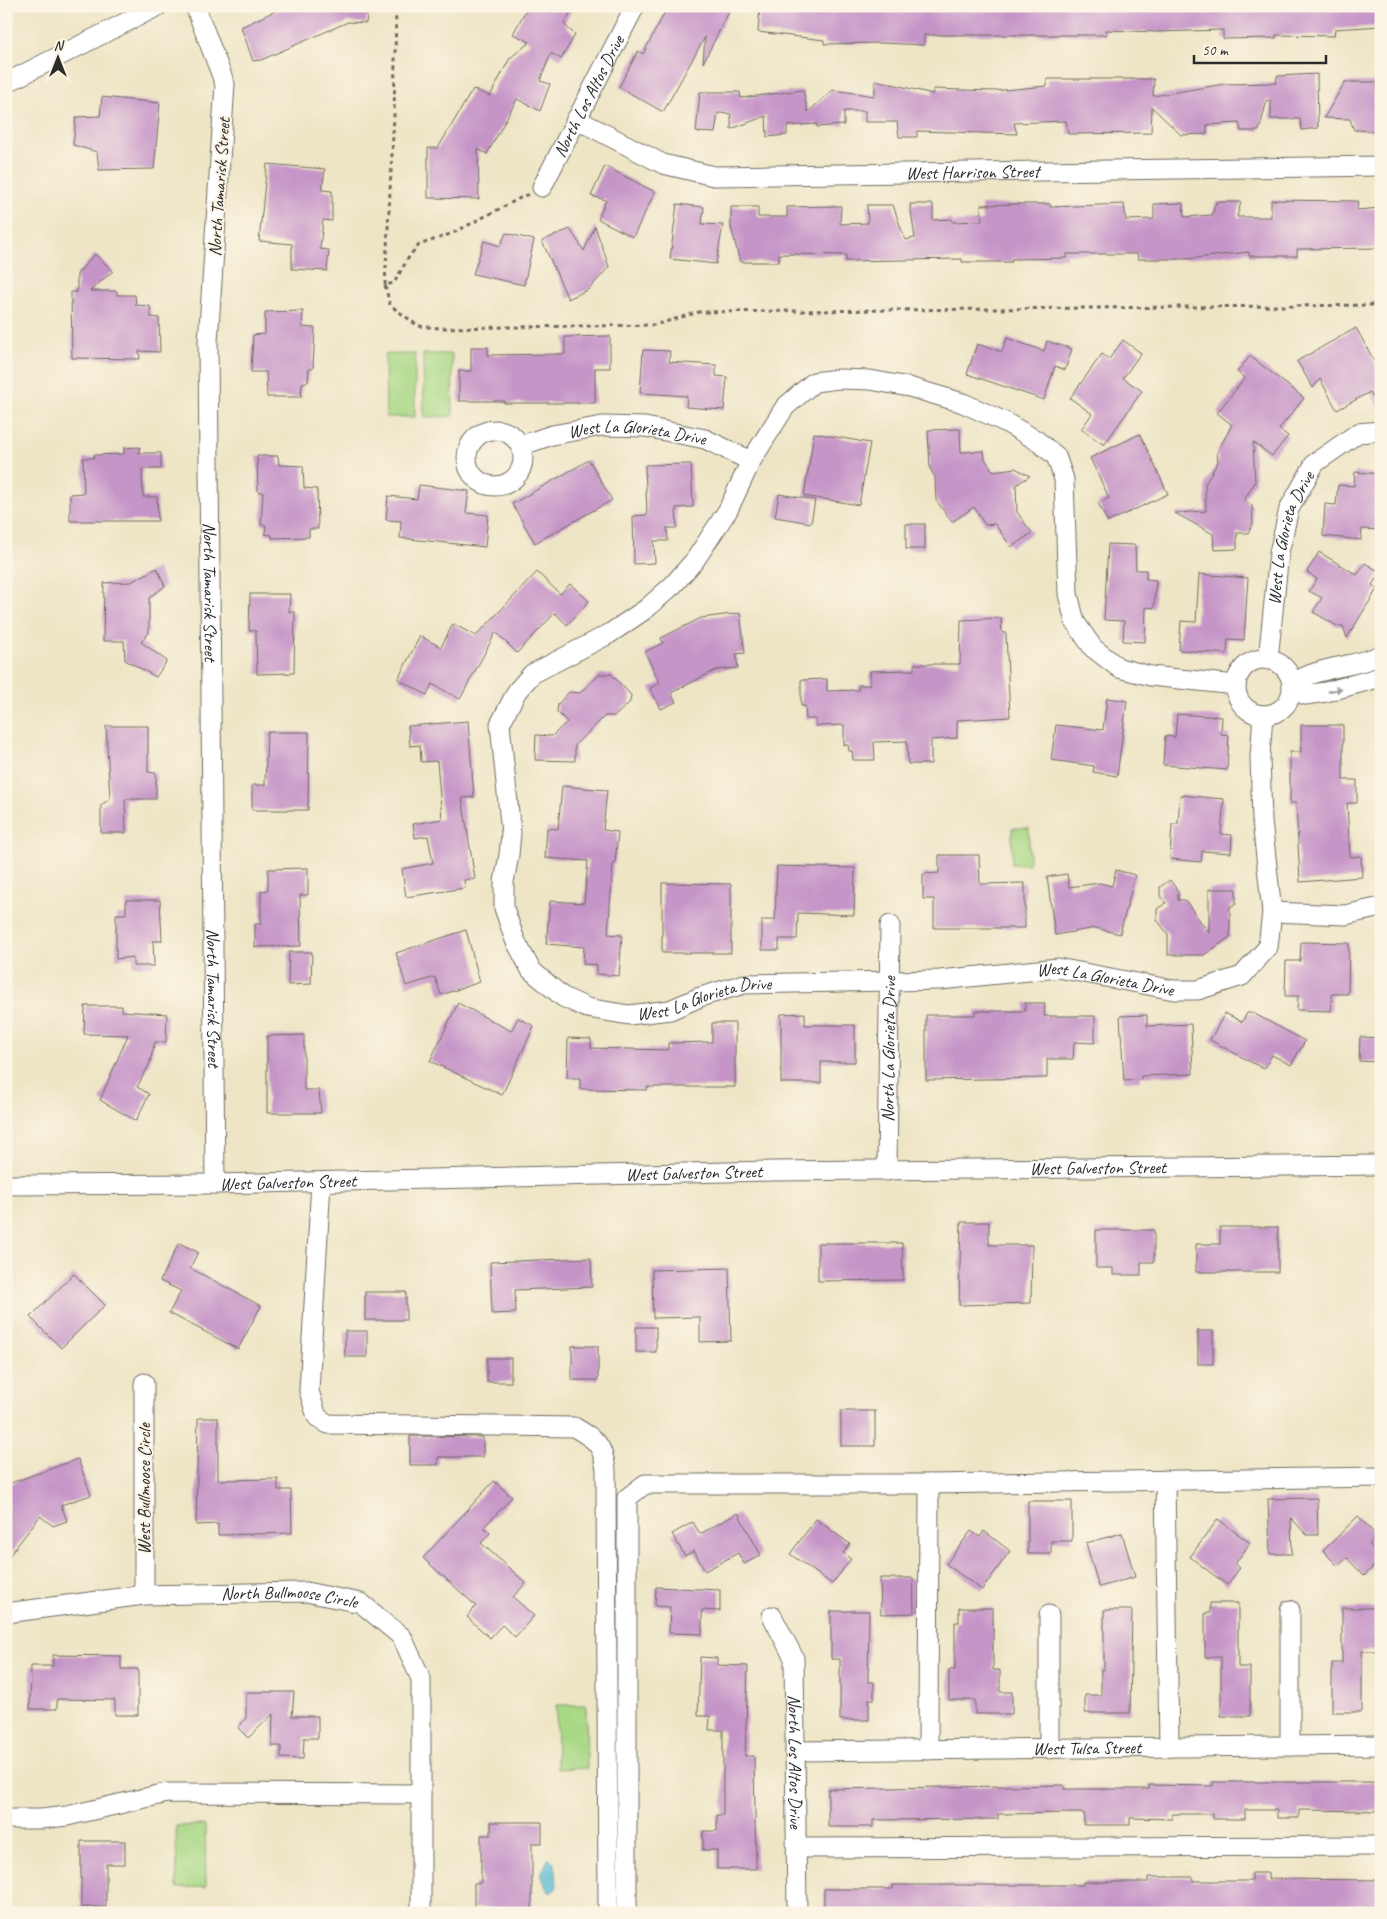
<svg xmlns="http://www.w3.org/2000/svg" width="1387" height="1919" font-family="Caveat,sans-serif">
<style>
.green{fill:#a8d885;stroke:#6a8258}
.water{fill:#55b9d3;stroke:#40727f}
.building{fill:#c695c8}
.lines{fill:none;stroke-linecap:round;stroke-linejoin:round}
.minor-casing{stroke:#6f6c61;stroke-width:21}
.path{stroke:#6f6c61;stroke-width:3;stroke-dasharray:4 4;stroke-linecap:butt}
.minor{stroke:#fff;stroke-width:19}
.oneway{fill:#a0a0a0}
.labels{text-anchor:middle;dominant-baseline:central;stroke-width:4;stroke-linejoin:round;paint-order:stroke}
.street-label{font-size:18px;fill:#2b2b2b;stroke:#fcf5e5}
</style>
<rect width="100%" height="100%" fill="#fcf5e5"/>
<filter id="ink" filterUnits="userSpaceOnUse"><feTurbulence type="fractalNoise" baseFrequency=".02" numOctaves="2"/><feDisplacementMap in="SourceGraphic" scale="10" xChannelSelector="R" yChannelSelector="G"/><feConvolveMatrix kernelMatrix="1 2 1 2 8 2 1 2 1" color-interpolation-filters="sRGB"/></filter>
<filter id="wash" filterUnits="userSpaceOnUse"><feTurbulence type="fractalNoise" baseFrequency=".0096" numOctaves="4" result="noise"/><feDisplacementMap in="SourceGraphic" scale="20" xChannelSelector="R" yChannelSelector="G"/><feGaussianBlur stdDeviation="1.12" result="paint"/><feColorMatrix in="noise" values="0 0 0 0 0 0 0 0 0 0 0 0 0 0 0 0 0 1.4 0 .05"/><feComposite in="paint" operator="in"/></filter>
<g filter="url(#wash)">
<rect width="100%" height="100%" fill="#eee5c6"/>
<!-- green -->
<g class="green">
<polygon points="385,354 415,354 415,417 386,417"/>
<polygon points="423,354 452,354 453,416 424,417"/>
<rect x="1012" y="828" width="17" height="36"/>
<polygon points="556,1705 586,1705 587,1768 557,1769"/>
<polygon points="205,1825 206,1887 177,1888 176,1826"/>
</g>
<!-- water -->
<polygon class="water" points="548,1859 553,1861 556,1870 557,1887 551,1892 546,1888 541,1874"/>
<g id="blocks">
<!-- building -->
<g class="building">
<polygon points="286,6 368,6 366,23 348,22 261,60 253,61 241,27"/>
<polygon points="528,6 574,6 564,24 575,35 561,59 551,53 540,81 550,84 540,111 517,99 487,154 478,149 479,199 428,198 428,148 438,148 473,89 490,96 510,58 530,42 513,34"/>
<polygon points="668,6 732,6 703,63 705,37 663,112 619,87 638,51 643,54"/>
<polygon points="760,6 1381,6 1381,26 1335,29 1334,36 1276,35 1276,38 1223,39 1223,30 1157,32 1106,30 1106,35 924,35 924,45 882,43 824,44 824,40 758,32"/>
<polygon points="1317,74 1318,128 1302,130 1300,119 1271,119 1271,101 1267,100 1259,131 1241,131 1239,123 1207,125 1207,134 1181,135 1152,107 1151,133 1068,134 1066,121 1014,123 1017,134 917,131 917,137 899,137 897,122 865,122 865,111 844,111 844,125 817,127 817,124 787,126 787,135 767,137 766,116 731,129 731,114 718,113 715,133 696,132 700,92 740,92 741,98 803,90 808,112 833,90 875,96 875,80 933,94 933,89 993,91 1047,86 1047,79 1154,79 1153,96 1224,84 1276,83 1277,76"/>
<polygon points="1345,82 1377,82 1378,131 1354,130 1350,119 1324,118"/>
<polygon points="102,97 160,103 154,169 99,170 97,152 73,145 76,117 100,116"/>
<polygon points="267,164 325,169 322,190 332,191 332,221 323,220 320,249 329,250 327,271 292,269 292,244 259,241"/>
<polygon points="605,166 655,192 633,237 598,219 606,200 591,196"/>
<polygon points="1271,200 1358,201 1357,210 1381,208 1381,248 1297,249 1297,256 1249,256 1249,252 1186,259 1138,259 1137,254 1067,254 1067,258 1011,259 1012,262 962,262 962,259 846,261 846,255 779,254 779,262 740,262 731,227 731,207 758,207 758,217 787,217 787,207 841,206 840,224 868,223 867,205 893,205 905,240 915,238 910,204 933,204 933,220 952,219 952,222 982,221 981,205 1018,204 1050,204 1050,207 1124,204 1126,220 1154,219 1154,204 1183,203 1184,217 1212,215 1216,202 1241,202 1237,217 1271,217"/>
<polygon points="677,204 704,207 702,224 723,225 716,264 670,259"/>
<polygon points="595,226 609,267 589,289 568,299 542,241 570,229 584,251"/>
<polygon points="506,233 534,240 524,285 473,274 484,241 500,246"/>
<polygon points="95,254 113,271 90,291 117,291 117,295 135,295 136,305 150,306 151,317 159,318 160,352 139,351 140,359 72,358 71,292 77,292 77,274"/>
<polygon points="303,311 302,327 315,328 313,368 309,369 308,382 302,383 301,397 267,397 266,372 251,372 253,335 265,334 265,312"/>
<polygon points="1356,328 1381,373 1381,410 1370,392 1337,410 1320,379 1313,388 1297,361"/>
<polygon points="610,336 610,368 595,368 595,403 504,403 504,401 459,401 459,371 471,371 471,347 488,347 488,355 565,354 565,337"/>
<polygon points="1007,338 1044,351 1047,341 1072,349 1065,370 1055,366 1044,400 967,374 977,344 1002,352"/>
<polygon points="1123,340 1141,353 1123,378 1142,391 1104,445 1081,429 1092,414 1070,398 1102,354 1109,359"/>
<polygon points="643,350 670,351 669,362 716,365 716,376 727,377 724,410 686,407 687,396 640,393"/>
<polygon points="1250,356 1304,398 1279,429 1288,436 1272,456 1253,442 1255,482 1244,500 1252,505 1253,524 1248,533 1237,533 1237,549 1214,550 1213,534 1175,513 1206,511 1205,484 1218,462 1217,452 1232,425 1217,413 1245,378 1237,372"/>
<polygon points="960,429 961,452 984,451 985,459 993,471 1015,468 1030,476 1016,485 1017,512 1032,533 1011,547 995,524 985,525 974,507 952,522 936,500 935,477 930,469 928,430"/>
<polygon points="814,433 870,443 859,505 804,496"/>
<polygon points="1140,434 1168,494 1108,522 1098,503 1109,498 1090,458"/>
<polygon points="140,447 139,453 161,453 161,469 142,469 143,497 157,497 158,521 70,521 70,494 84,493 83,458 94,458 94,455 124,454 124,448"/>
<polygon points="257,456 278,456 279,465 303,466 304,488 317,489 318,529 309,529 309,537 272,538 272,535 265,534 266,525 261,525 263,492 258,492"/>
<polygon points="589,460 612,500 535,543 512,504"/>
<polygon points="691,464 693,507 676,508 677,528 667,528 668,541 654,541 655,563 634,564 633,516 647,515 645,465"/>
<polygon points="1355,472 1381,474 1379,530 1362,529 1361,540 1323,536 1325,504 1336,505 1338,485 1354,486"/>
<polygon points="419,485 469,491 466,513 488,515 485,547 400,538 401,521 386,520 388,496 417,499"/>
<polygon points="779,494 815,500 811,523 775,517"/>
<rect x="906" y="524" width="19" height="25"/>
<polygon points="1108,544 1135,545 1136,570 1146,570 1146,579 1156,580 1154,608 1146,607 1145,642 1123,641 1124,621 1104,620"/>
<polygon points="1319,552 1357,575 1365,563 1380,572 1372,585 1377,589 1347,638 1343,626 1337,626 1313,612 1322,598 1309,591 1317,579 1307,572"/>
<polygon points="157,568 165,586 149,598 149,633 141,642 167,661 156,677 125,660 124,641 103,641 104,583 131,582"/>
<polygon points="537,572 560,594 570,584 589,601 567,625 555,613 517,653 496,632 460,699 432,684 427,695 398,679 420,636 441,647 453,624 476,636"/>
<polygon points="1199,574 1248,578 1244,640 1228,639 1227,654 1179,650 1181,621 1196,622"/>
<polygon points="250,594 290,594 289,612 295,612 294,673 257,674 256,631 249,630"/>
<polygon points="740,613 745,653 736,654 738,668 716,670 671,693 676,702 661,709 650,688 660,683 645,652 663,643 661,638 701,618"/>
<polygon points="1001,618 1002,633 1006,633 1010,717 957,720 957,738 931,740 931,764 908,764 907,741 874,742 875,760 853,760 852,751 849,751 848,745 844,745 844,725 816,726 816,719 806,719 805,706 801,706 801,680 827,679 827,691 858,690 859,685 870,685 870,671 914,670 914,664 960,664 961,620"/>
<polygon points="600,674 611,674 631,695 630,702 615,716 605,716 575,745 575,761 535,760 536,735 552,736 567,722 557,712 558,704 569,692 580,693"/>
<polygon points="1107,698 1127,701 1117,776 1093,772 1094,766 1051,760 1056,725 1103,730"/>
<polygon points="1177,714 1222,717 1221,734 1229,735 1227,770 1163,765 1165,736 1175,737"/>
<polygon points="468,721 474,797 462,798 475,879 464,880 465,888 406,897 402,869 433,863 428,836 415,838 413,824 442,819 437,761 421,762 420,745 410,746 408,726"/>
<polygon points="1301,725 1343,725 1343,780 1357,780 1357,803 1347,803 1350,857 1361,856 1362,877 1300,882 1296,803 1290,803 1290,752 1301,752"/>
<polygon points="106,726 148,726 148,772 156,773 156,799 125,799 126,833 101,833 101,805 110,799"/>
<polygon points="267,732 309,732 308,810 252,810 252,785 265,785"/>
<polygon points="562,786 607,790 603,830 618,832 615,864 613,864 608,934 622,935 619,976 597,974 597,965 583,964 584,947 546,944 550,901 584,903 588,861 545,858 547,828 558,829"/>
<polygon points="1180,795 1224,799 1221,834 1232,835 1231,853 1202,851 1201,862 1170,859 1172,824 1178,824"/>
<polygon points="939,855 979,855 980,884 1025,883 1025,928 934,928 934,899 923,899 923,874 939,873"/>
<polygon points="777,866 855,868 854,915 798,913 797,939 779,939 779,950 762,950 762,920 775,920"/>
<polygon points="308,868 308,895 300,895 301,946 255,947 255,924 261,924 261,891 268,890 268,869"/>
<polygon points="1116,870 1135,875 1120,934 1096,928 1055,935 1047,877 1067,874 1069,887 1100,883 1112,886"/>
<polygon points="1170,880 1178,891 1178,900 1185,900 1209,933 1209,889 1236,889 1236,903 1230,907 1230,937 1204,955 1168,955 1168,934 1157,920 1157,909 1166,903 1160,895 1160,887"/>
<polygon points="662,883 731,884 731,953 662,953"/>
<polygon points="126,900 160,900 162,941 153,941 154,966 133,966 133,957 116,959 116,914 126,914"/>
<polygon points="466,930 480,982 441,995 435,977 406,986 396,953"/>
<polygon points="1301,942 1349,943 1348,994 1332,994 1331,1011 1297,1010 1298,996 1285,996 1286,961 1300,961"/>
<polygon points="289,952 312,952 311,984 288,985"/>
<polygon points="458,1003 511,1031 518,1018 534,1026 502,1095 430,1061"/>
<polygon points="1025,1003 1045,1003 1044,1016 1095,1016 1095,1043 1074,1042 1073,1059 1047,1059 1047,1078 926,1080 926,1015 975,1015 975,1011 1025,1011"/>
<polygon points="85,1006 122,1006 122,1011 167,1014 166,1042 155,1042 149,1065 137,1087 149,1094 136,1121 100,1100 128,1035 84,1034"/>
<polygon points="805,1013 805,1025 855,1025 855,1062 821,1062 821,1083 781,1083 781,1014"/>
<polygon points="1225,1013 1242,1022 1247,1013 1253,1013 1305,1041 1291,1065 1272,1055 1264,1069 1210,1040"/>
<polygon points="1147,1015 1147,1026 1191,1024 1193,1074 1141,1076 1141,1080 1124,1081 1120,1016"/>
<polygon points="712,1023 735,1023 735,1087 647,1087 647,1090 580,1089 580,1078 567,1078 568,1038 591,1039 591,1048 668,1050 668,1043 712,1042"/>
<polygon points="304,1035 304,1090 319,1090 321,1113 267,1113 267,1036"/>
<polygon points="1360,1037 1381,1038 1381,1062 1359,1061"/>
<polygon points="961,1222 989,1222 989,1245 1032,1245 1031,1303 959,1305"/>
<polygon points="1220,1227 1278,1227 1278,1272 1196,1272 1196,1244 1220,1244"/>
<polygon points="1096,1230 1154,1230 1154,1262 1141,1262 1141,1275 1113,1275 1113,1268 1096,1268"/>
<polygon points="179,1243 198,1252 190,1268 261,1306 238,1349 169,1313 181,1291 160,1281"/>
<polygon points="818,1243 902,1243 903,1280 818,1281"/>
<polygon points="591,1258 592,1287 515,1290 516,1313 492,1314 490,1262"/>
<polygon points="729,1268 731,1341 700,1342 700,1317 653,1318 652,1270"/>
<polygon points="74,1274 105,1305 61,1348 30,1317"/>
<rect x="365" y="1292" width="41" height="28"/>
<rect x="636" y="1327" width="20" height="25"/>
<rect x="345" y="1331" width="22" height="26"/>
<rect x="1198" y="1331" width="15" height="33"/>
<rect x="572" y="1346" width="26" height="34"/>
<rect x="487" y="1358" width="24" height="24"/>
<rect x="841" y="1411" width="34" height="35"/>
<polygon points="198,1418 218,1418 218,1480 278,1479 278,1490 291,1490 292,1533 218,1535 218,1524 196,1525"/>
<polygon points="410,1436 483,1437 483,1457 438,1457 438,1465 410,1465"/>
<polygon points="78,1459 91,1495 61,1505 67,1521 53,1526 40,1516 6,1560 6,1511 9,1508 6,1489 11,1483"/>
<polygon points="494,1481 512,1497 484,1527 490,1533 481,1543 526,1583 513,1597 534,1616 515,1637 502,1625 490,1638 467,1617 476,1606 423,1558"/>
<polygon points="1317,1498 1318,1535 1307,1535 1291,1518 1292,1554 1270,1554 1268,1499"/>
<polygon points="1028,1501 1072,1501 1072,1541 1051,1541 1051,1554 1028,1554"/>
<polygon points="738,1513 761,1555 744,1564 738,1553 705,1571 694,1551 685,1556 672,1534 693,1522 700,1534"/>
<polygon points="1358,1516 1377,1536 1369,1544 1381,1556 1381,1559 1364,1576 1347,1558 1338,1566 1323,1551"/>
<polygon points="816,1519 850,1544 843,1553 851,1559 832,1584 790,1554"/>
<polygon points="1218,1519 1250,1543 1235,1564 1240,1568 1227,1585 1190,1557"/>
<polygon points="971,1531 980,1537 984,1531 1010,1551 982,1590 946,1564"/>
<polygon points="1122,1533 1135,1577 1099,1587 1086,1543"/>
<polygon points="880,1578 913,1578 914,1613 881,1614"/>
<polygon points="656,1587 720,1590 720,1611 702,1610 702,1634 669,1633 670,1607 655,1606"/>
<polygon points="1210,1603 1238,1603 1238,1667 1250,1667 1250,1716 1221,1716 1221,1657 1205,1657 1205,1613 1210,1613"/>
<polygon points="959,1608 993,1608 993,1670 1000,1670 1000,1692 1012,1692 1012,1714 975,1714 975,1700 949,1700 949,1670 955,1670 955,1622 959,1622"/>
<polygon points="1342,1608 1376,1608 1376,1651 1362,1651 1362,1712 1332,1712 1332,1663 1342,1663"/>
<polygon points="1104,1610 1132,1610 1130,1713 1085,1713 1085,1695 1101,1695 1101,1669 1104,1669"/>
<polygon points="831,1611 869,1611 868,1682 874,1682 874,1699 869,1699 869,1720 840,1720 840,1659 831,1659"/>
<polygon points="53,1655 121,1656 121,1669 138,1669 138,1715 115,1715 115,1700 57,1699 57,1709 30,1709 31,1666 53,1666"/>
<polygon points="700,1657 717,1658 717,1665 748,1666 745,1756 754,1756 756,1869 717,1869 717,1850 703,1850 703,1831 717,1831 717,1815 723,1815 723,1730 709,1730 710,1716 698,1716"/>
<polygon points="246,1692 294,1692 292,1716 318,1716 318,1738 304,1738 303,1759 281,1758 281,1746 272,1746 273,1714 248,1738 238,1728 246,1718"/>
<polygon points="1213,1782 1381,1782 1381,1811 1299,1810 1299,1818 1277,1818 1277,1810 1245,1810 1245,1819 1213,1819 1213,1814 1172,1814 1172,1819 1130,1818 1130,1825 1084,1825 1084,1813 998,1814 998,1819 873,1820 873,1827 828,1827 828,1789 1064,1785 1064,1789 1149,1789 1149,1785 1213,1786"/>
<polygon points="491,1822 542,1822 542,1843 532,1843 532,1913 503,1913 503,1908 474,1908 474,1883 481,1883 481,1835 491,1835"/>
<polygon points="81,1841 125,1841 125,1864 106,1864 106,1907 81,1907"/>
<polygon points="1252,1873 1268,1873 1268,1879 1381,1880 1381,1912 824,1913 824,1889 893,1889 893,1885 1083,1885 1083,1882 1148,1882 1148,1877 1193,1877 1193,1881 1252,1881"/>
</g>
</g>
</g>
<g filter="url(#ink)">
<use href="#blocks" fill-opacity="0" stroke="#6f6c61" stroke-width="1"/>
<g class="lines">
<defs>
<g id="minor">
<path id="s1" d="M195 6 225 84 208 342 215 1184"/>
<polyline points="6,83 158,6"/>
<path id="s2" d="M576 119 663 164 714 176 1381 166"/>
<path id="s3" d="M542 187 635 6"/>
<circle cx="495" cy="458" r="28"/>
<path id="s4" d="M520 446 552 435 602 426 645 427 705 439 751 461"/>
<path d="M1381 655C1352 668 1318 666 1292 684L1305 695 1326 692 1381 677"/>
<circle cx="1264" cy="687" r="28"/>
<path id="s5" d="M1268 660 1279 553 1289 509 1315 463 1358 433 1381 431"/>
<path id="s6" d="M1236 685 1151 676 1119 668 1093 648 1075 622 1068 594 1064 479 1056 456 1036 440 1005 422 963 403 909 387 870 380 838 379 814 382 785 407 751 461 728 510 695 560 673 585 646 609 609 634 532 674 517 691 500 724 511 833 509 855 504 882V908L515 940 531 970 563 997 587 1008 629 1015 670 1010 700 997 744 984 940 980 1058 968 1174 990H1198L1242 976 1268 947 1272 912 1262 821 1260 757 1263 715"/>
<polyline points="1272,912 1345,915 1381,907"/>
<path id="s7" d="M887 1171 890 925"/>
<path d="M321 1182 309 1391 317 1417 328 1424 574 1427C596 1440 602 1443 606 1469L608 1913"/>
<path id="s8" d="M6 1185 215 1184 774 1171 1381 1165"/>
<polyline points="144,1383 144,1595"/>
<polyline points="1165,1480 1169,1747"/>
<polyline points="1290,1610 1290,1746"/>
<path id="s9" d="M6 1613 144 1595 306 1592 361 1603 402 1637 421 1679V1913"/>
<polyline points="1049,1615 1049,1749"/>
<path id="s10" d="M772 1616 794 1658 797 1913"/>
<polyline points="928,1750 929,1484"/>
<path id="s11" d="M795 1751 1381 1745"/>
<polyline points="6,1819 41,1819 67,1816 167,1793 421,1794"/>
<polyline points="797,1848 1381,1846"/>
<polyline points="627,1913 627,1498 645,1484 929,1484 1381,1477"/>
</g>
</defs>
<!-- minor casing -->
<use href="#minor" class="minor-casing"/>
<!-- path -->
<g class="path">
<polyline points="528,194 453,233 419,245 410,255 394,283 385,285 390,305 418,326 439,328 655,325 699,312 1381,305"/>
<polyline points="385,285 394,116 396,6"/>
</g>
<!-- minor -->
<use href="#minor" class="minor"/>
</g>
<!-- one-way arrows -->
<defs><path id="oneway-solid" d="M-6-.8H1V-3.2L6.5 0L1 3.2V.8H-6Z" transform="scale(1.25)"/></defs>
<use class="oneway" href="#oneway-solid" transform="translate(1335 690) rotate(-14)"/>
</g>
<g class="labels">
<!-- street labels -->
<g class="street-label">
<text stroke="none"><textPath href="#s3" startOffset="102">North Los Altos Drive</textPath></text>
<text stroke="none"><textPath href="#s2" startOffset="409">West Harrison Street</textPath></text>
<text transform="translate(219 187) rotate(-86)">North Tamarisk Street</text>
<text stroke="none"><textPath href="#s4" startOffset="120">West La Glorieta Drive</textPath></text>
<text stroke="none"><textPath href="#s5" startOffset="125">West La Glorieta Drive</textPath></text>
<text stroke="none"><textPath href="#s1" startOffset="592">North Tamarisk Street</textPath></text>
<text stroke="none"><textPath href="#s6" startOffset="1934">West La Glorieta Drive</textPath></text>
<text stroke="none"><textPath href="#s1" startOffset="998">North Tamarisk Street</textPath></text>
<text stroke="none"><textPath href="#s6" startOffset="1529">West La Glorieta Drive</textPath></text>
<text stroke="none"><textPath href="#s7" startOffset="122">North La Glorieta Drive</textPath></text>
<text stroke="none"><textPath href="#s8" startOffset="1092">West Galveston Street</textPath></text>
<text stroke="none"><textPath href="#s8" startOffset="688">West Galveston Street</textPath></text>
<text stroke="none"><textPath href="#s8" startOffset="282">West Galveston Street</textPath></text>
<text transform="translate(144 1489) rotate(-90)">West Bullmoose Circle</text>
<text stroke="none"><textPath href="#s9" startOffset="285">North Bullmoose Circle</textPath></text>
<text stroke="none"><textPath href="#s11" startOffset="292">West Tulsa Street</textPath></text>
<text stroke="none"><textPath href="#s10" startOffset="151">North Los Altos Drive</textPath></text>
</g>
</g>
<!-- margin -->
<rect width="1387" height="1919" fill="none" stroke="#fcf5e5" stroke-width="25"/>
<!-- north arrow -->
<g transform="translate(58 58)" stroke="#fcf5e5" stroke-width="4" paint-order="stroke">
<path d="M0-4L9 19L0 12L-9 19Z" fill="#2b2b2b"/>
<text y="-8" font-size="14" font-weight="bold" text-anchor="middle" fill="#2b2b2b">N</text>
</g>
<!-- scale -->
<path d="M1194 55v8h132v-8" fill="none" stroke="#2b2b2b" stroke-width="2.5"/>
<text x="1202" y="55" font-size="15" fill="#2b2b2b" stroke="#fcf5e5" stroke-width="4" paint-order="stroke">50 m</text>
</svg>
